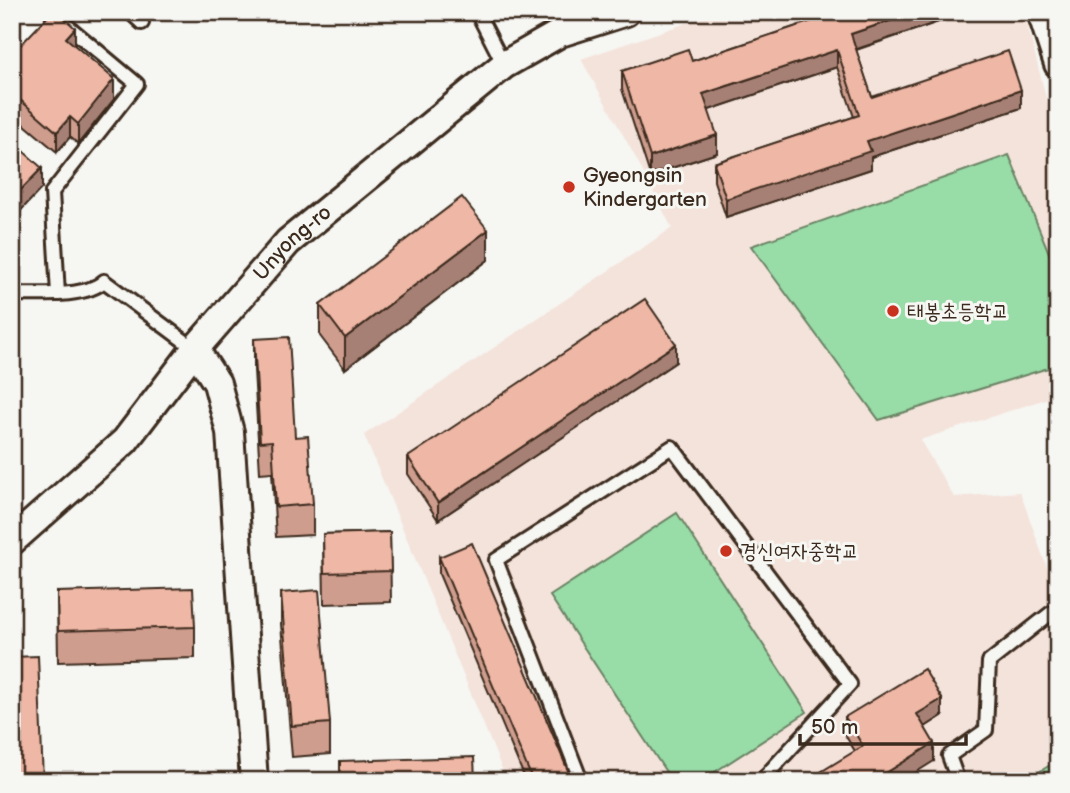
<svg xmlns="http://www.w3.org/2000/svg" width="1070" height="793" font-family="'Balsamiq Sans','Poor Story',sans-serif">
<style>
.built{fill:#f4e3db}
.green{fill:#98dca8;stroke:#6a8363;stroke-width:2}
.lines{fill:none;stroke-linecap:round;stroke-linejoin:round}
.lane-casing{stroke:#3b2a1e;stroke-width:18}
.street-casing{stroke:#3b2a1e;stroke-width:32}
.lane{stroke:#f6f6f2;stroke-width:12}
.street{stroke:#f6f6f2;stroke-width:26}
.wall{fill:#ce9d8e;stroke:#3b2a1e;stroke-width:2}
.shaded-wall{fill:#a78074;stroke:#3b2a1e;stroke-width:2}
.building{fill:#efb7a5;stroke:#3b2a1e;stroke-width:2}
.poi-dot{fill:#c8321e;stroke:#f6f6f2;stroke-width:2.5}
.labels{text-anchor:middle;dominant-baseline:central;stroke-width:6;stroke-linejoin:round;paint-order:stroke}
.poi-label{font-size:21px;fill:#3b2a1e;stroke:#f6f6f2;text-anchor:start}
.street-label{font-size:21px;fill:#3b2a1e;stroke:#f6f6f2}
</style>
<rect width="100%" height="100%" fill="#f6f6f2"/>
<filter id="ink" filterUnits="userSpaceOnUse"><feTurbulence type="fractalNoise" baseFrequency=".0143" numOctaves="2"/><feDisplacementMap in="SourceGraphic" scale="14" xChannelSelector="R" yChannelSelector="G"/><feConvolveMatrix kernelMatrix="1 2 1 2 8 2 1 2 1" color-interpolation-filters="sRGB"/></filter>
<g filter="url(#ink)">
<!-- built -->
<polygon class="built" points="719,12 1024,12 1058,144 1058,395 920,440 954,497 1020,492 1058,599 1058,781 507,781 364,435 672,228 637,160 581,59"/>
<!-- green -->
<g class="green">
<polygon points="1009,155 1058,275 1058,365 879,420 751,246"/>
<polygon points="677,513 807,712 701,781 672,781 550,596"/>
<polygon points="1057,761 1058,781 1024,781"/>
</g>
<g class="lines">
<defs>
<g id="lane">
<polyline points="51,12 137,84 52,192 58,294"/>
<polyline points="130,12 142,23"/>
<polyline points="477,12 504,65"/>
<path d="M12 294C37 294 86 298 104 281L195 349"/>
<polyline points="581,781 496,560 672,447 850,684 761,781"/>
<polyline points="958,781 949,756 986,730 989,662 1051,613"/>
</g>
<g id="street">
<polyline points="1041,12 1058,64"/>
<polyline points="195,349 217,383 230,432 254,781"/>
<path id="s1" d="M12 541 125 441 195 349 288 242 504 65 560 33 626 12"/>
</g>
</defs>
<!-- lane casing -->
<use href="#lane" class="lane-casing"/>
<!-- street casing -->
<use href="#street" class="street-casing"/>
<!-- lane -->
<use href="#lane" class="lane"/>
<!-- street -->
<use href="#street" class="street"/>
</g>
<!-- wall -->
<g class="wall">
<polygon points="818,12 968,12 856,50 872,97 1021,108 871,157 871,169 726,217 714,181 714,163 854,117 837,67 708,110 717,153 650,175 622,89 622,71 692,61 818,19"/>
<polygon points="75,46 114,99 78,144 70,137 57,152 19,120 12,54"/>
<polygon points="488,260 345,369 320,336 320,305"/>
<polygon points="254,339 295,437 313,504 313,535 276,537 272,472 260,473 254,370"/>
<polygon points="676,362 438,520 408,474 408,457"/>
<polygon points="390,532 391,602 324,604 323,534"/>
<polygon points="439,557 569,781 526,781 439,574"/>
<polygon points="57,592 195,627 195,658 58,662"/>
<polygon points="281,593 330,723 330,754 292,757 281,624"/>
<polygon points="942,716 925,727 934,761 855,751 845,735 845,717"/>
</g>
<!-- shaded-wall -->
<g class="shaded-wall">
<polygon points="916,12 968,12 851,51 851,34"/>
<polygon points="75,28 75,48 66,38"/>
<polygon points="837,50 837,67 703,112 703,94"/>
<polygon points="114,79 114,99 78,144 78,124"/>
<polygon points="1021,90 1021,108 871,157 871,169 726,217 726,199 867,141"/>
<polygon points="19,99 19,120 12,128 12,108"/>
<polygon points="70,117 70,137 57,152 57,132"/>
<polygon points="717,135 717,153 650,175 650,157"/>
<polygon points="42,168 42,188 12,220 12,199"/>
<polygon points="488,230 488,260 345,369 345,338"/>
<polygon points="676,344 676,362 438,520 438,503"/>
<polygon points="942,699 942,716 917,732 917,714"/>
<polygon points="934,743 934,761 902,781 873,781"/>
<polygon points="569,773 569,781 552,781"/>
</g>
<!-- building -->
<g class="building">
<polygon points="52,12 58,12 75,28 66,38 114,79 78,124 70,117 57,132 19,99 12,108 12,54"/>
<polygon points="822,12 916,12 851,34 872,97 1008,51 1021,90 867,141 871,151 726,199 714,163 859,115 837,50 703,94 717,135 650,157 622,71 688,49 692,61 824,17"/>
<polygon points="12,141 42,168 12,199"/>
<polygon points="462,197 488,230 345,338 320,305"/>
<polygon points="645,299 676,344 438,503 408,457"/>
<polygon points="289,337 295,437 308,436 313,504 276,507 272,441 260,442 254,339"/>
<polygon points="390,532 391,571 324,573 323,534"/>
<polygon points="472,543 569,773 552,781 533,781 439,557"/>
<polygon points="193,588 195,627 58,631 57,592"/>
<polygon points="319,590 330,723 292,726 281,593"/>
<polygon points="38,656 43,781 12,781 12,657"/>
<polygon points="924,669 942,699 917,714 934,743 873,781 806,781 863,746 845,717"/>
<polygon points="474,757 475,781 340,781 340,761"/>
</g>
</g>
<!-- markers -->
<g class="poi-dot">
<circle cx="569" cy="187" r="7"/>
<circle cx="893" cy="311" r="7"/>
<circle cx="726" cy="551" r="7"/>
</g>
<g class="labels">
<!-- poi labels -->
<g class="poi-label">
<text x="583" y="175">Gyeongsin<tspan x="583" dy="24">Kindergarten</tspan></text>
<text x="907" y="311">태봉초등학교</text>
<text x="740" y="551">경신여자중학교</text>
</g>
<!-- street labels -->
<g class="street-label">
<text stroke="none"><textPath href="#s1" startOffset="411">Unyong-ro</textPath></text>
</g>
</g>
<!-- margin -->
<rect width="1070" height="793" fill="none" stroke="#f6f6f2" stroke-width="42"/>
<rect x="21" y="21" width="1028" height="751" fill="none" stroke="#3b2a1e" stroke-width="2.5" filter="url(#ink)"/>
<!-- scale -->
<path d="M800 734v10h166v-10" fill="none" stroke="#3b2a1e" stroke-width="3.5"/>
<text x="811" y="734" font-size="21" fill="#3b2a1e" stroke="#f6f6f2" stroke-width="5" paint-order="stroke">50 m</text>
</svg>
